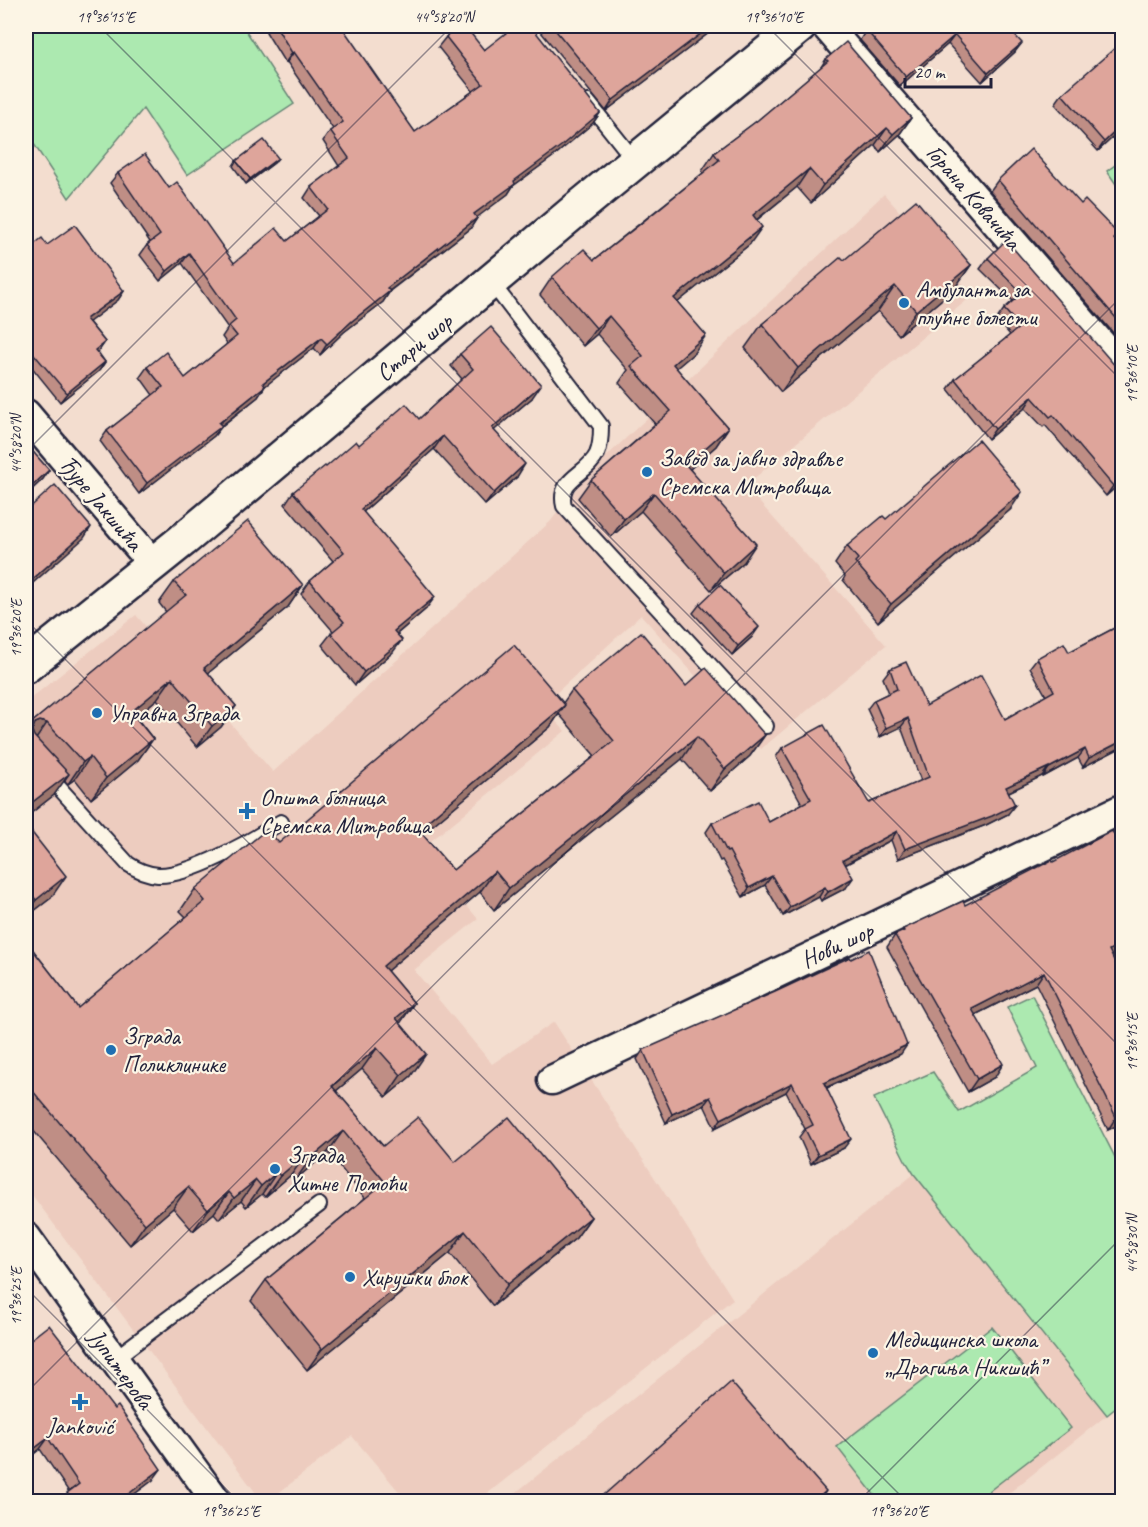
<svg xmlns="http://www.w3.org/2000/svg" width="1148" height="1527" font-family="Caveat,sans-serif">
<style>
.built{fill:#edccbf}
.green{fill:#ace9b0;stroke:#678676;stroke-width:1.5}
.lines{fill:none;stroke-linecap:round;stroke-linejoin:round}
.lane-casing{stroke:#22223b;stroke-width:18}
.street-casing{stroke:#22223b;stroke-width:33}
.secondary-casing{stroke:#22223b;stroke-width:38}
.lane{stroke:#fcf5e5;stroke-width:14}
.street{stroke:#fcf5e5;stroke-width:28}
.secondary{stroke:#fcf5e5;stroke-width:33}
.wall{fill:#bf8e85;stroke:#22223b;stroke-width:1.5;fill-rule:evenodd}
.shaded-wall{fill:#9b746c;stroke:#22223b;stroke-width:1.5}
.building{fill:#dea59b;stroke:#22223b;stroke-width:1.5}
.ticks{fill:none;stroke:#22223b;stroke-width:1.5;stroke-opacity:0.45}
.poi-dot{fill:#1f6fb2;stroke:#fcf5e5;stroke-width:2}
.labels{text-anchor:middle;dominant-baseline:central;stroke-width:4.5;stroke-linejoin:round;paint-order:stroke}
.street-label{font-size:24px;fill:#22223b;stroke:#fcf5e5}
.poi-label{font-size:24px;fill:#22223b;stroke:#fcf5e5;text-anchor:start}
.neatline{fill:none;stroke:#22223b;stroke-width:2}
.ticks-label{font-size:15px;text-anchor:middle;fill:#22223b}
</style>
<rect width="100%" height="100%" fill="#f3ddcf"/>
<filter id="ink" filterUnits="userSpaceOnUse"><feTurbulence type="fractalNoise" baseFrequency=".0167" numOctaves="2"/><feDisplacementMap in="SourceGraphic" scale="12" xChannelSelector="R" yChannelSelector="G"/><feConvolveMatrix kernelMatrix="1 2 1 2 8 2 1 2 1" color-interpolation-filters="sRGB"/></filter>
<g filter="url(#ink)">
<!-- built -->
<g class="built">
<polygon points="884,194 973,295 745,486 886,645 761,749 641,615 542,706 565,731 420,850 478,919 414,970 492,1064 554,1022 733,1299 478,1501 407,1501 352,1436 268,1501 262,1501 26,1187 26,702 136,615 273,772 550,522 588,474"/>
<polygon points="914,1174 1107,1415 999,1501 504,1502"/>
</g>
<!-- green -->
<g class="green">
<polygon points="26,26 243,26 294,104 187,175 143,109 69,198 26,132"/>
<polygon points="1122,160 1122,193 1107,171"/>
<polygon points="1032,995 1122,1171 1122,1403 1107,1415 914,1174 905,1160 874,1098 933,1072 959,1112 1037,1068 1007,1007"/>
<polygon points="992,1327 1071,1428 976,1501 879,1501 837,1447"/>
</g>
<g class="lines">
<defs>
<g id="lane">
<polyline points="588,102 635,161"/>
<path d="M491 282 601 426C601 435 601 445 597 454 587 475 557 478 564 506L766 726"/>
<path d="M26 751 128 864C137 870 147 874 158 875 191 876 253 840 281 822"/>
<polyline points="114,1359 319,1205"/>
</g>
<g id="street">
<polyline points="826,26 1122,368"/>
<polyline points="26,414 153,564"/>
<polyline points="552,1080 1122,809"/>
<polyline points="26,1237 217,1502"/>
</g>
<polyline id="secondary" points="26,666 183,540 576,210 800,26"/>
</defs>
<!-- lane casing -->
<use href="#lane" class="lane-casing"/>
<!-- street casing -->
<use href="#street" class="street-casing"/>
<!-- secondary casing -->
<use href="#secondary" class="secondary-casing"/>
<!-- lane -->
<use href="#lane" class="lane"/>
<!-- street -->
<use href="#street" class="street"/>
<!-- secondary -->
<use href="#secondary" class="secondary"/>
</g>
<!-- wall -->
<g class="wall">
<polygon points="271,26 337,26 415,132 473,91 438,47 446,37 484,50 600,113 593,123 554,156 513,186 508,194 476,217 477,218 470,229 390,291 383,302 344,332 320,355 314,348 265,386 258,397 222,426 214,436 139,494 100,441 107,431 153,395 140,377 147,367 185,378 227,344 222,337 228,328 182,263 160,281 140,255 147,245 150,242 110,183 118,173 169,188 234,263 287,241 319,216 304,198 311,187 339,166 323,141 330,131 333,129 287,62 285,63 266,32"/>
<polygon points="536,26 718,26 606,111"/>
<polygon points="1006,26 1015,52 982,82 948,44 900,86 860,40 866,30"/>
<polygon points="826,59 911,118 899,135 880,152 875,145 811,203 797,187 757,220 750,244 678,302 694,353 676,368 728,428 716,446 690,469 744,562 711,590 641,511 611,537 578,498 591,480 655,424 619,383 628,370 597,334 583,346 540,295 552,277 594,260 703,173 702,171 714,153 758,120 821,67"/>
<polygon points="1062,94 1122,129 1098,151 1055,104"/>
<polygon points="236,161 274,163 246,184 233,166"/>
<polygon points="998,180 1115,240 1122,248 1122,343 990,191"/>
<polygon points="26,236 33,245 47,245 124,291 118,300 89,322 105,342 98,352 105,362 99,371 60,402 26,360"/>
<polygon points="988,258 1117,368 1122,372 1122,482 1106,496 1045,425 1043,427 1025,408 988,439 948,389 955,379 1010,335 997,319 1004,309 1013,301 980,269"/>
<polygon points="844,260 971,265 954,289 899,335 878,311 781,392 745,348 762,324"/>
<polygon points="460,354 532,398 494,430 517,477 485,505 434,449 363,512 426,609 397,634 393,652 355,685 322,645 333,631 301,594 310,581 333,561 285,504 293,492 359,445 419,419 462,379 451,366"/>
<polygon points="26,444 49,470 43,479 26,495"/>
<polygon points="1010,510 878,622 843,580 845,576 835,564 847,546 886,519"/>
<polygon points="174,582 303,585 288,607 208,673 236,706 221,727 197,747 157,699 136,717 153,739 138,760 91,799 75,779 68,784 64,780 54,795 26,817 26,719 30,724 166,612 159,603"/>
<polygon points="700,604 752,637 732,655 693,613"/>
<polygon points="1122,624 1122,747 1083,767 1078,758 1043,777 1042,776 1009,792 1008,814 986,825 898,859 891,840 845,865 846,888 821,901 819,897 783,916 765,885 743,897 722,860 720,861 706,832 712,823 769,822 802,804 776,757 782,748 869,803 921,781 901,727 880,737 867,709 874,700 889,693 883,678 890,669 926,706 1005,719 1046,696 1030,667 1037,658 1069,652"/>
<path d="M686 686 765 735 750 756 710 791 682 759 494 910 480 892 387 971 414 1003 400 1023 411 1076 386 1097 362 1069 336 1091 383 1146 455 1162 591 1217 576 1238 493 1306 450 1253 307 1370 251 1301 266 1280 365 1198 328 1152 296 1179 292 1174 265 1197 262 1194 246 1207 241 1201 219 1219 214 1213 193 1231 173 1208 130 1245 26 1122V941L78 1008 186 917 180 911 195 889 279 843 563 703 572 690ZM559 714 595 756 453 870 422 834 550 727Z"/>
<polygon points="26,825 51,898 26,917"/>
<polygon points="965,905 1122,951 1112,956 1122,977 1122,1140 1116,1126 1108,1130 1036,984 975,1015 995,1077 968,1092 887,947 895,935 901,932 903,929"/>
<polygon points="643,1050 901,1054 827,1088 844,1148 811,1164 799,1137 805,1129 786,1092 715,1128 704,1105 666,1123 637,1059"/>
<polygon points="26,1340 153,1480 124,1502 61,1502 69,1492 40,1449 26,1460"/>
</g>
<!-- shaded-wall -->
<g class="shaded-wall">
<polygon points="711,26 718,26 606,111 613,100"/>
<polygon points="955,35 948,44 900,86 906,77"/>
<polygon points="1022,43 1015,52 982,82 988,73"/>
<polygon points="294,52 287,62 285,63 292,53"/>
<polygon points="600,113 593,123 554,156 513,186 508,194 467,225 474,214 514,181"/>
<polygon points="911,118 899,135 880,152 893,134"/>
<polygon points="1122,125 1122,129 1098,151 1104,142"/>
<polygon points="887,128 875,145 811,203 823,185"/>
<polygon points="278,158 274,163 246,184 250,179"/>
<polygon points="809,169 797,187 740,233 753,215"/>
<polygon points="477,218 470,229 380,298 387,288"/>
<polygon points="762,227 750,244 662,315 674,298"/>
<polygon points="189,253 182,263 160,281 167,271"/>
<polygon points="971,265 954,289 899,335 916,311"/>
<polygon points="895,286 878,311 781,392 798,368"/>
<polygon points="124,291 118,300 80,329 86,319"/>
<polygon points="390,291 383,302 344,332 320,355 327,344 352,321"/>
<polygon points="609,316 597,334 583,346 596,328"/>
<polygon points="706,335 694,353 660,382 673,364"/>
<polygon points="321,338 314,348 255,394 263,383"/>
<polygon points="105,342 98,352 89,359 95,350"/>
<polygon points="105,362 99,371 60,402 67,393"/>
<polygon points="541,385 532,398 483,440 492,428"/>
<polygon points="265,386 258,397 221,426 222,426 214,436 139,494 147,483"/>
<polygon points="1032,397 1025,408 988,439 995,429"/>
<polygon points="728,428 716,446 674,483 686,465"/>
<polygon points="443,436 434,449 353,521 361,509"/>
<polygon points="525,464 517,477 485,505 494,493"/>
<polygon points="49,470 43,479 26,495 32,486"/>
<polygon points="1122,478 1122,482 1106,496 1113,486"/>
<polygon points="1022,492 1010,510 878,622 891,604"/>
<polygon points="654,493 641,511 611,537 624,519"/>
<polygon points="91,527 84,538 26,589 26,585"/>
<polygon points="756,544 744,562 711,590 724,573"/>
<polygon points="303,585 288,607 189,689 204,668"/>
<polygon points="435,597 426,609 386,643 394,631"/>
<polygon points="759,627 752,637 732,655 738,646"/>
<polygon points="402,640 393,652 355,685 364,672"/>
<polygon points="172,678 157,699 116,733 131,712"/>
<polygon points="565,705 550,727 403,850 418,829"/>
<polygon points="236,706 221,727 197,747 212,726"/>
<polygon points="908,718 901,727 880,737 886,728"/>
<polygon points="40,721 47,723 32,745 26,742 35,723"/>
<polygon points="765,735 750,756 710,791 725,769"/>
<polygon points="697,737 682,759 494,910 509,888"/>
<polygon points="153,739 138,760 91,799 106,778"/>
<polygon points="1122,741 1122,747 1083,767 1089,758"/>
<polygon points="1085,749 1078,758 1043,777 1049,768"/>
<polygon points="90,757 75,779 68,784 83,762"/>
<polygon points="1049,767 1042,776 1000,796 1006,787"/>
<polygon points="69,774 54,795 26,817 26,807"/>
<polygon points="1015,805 1008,814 986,825 898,859 905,849"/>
<polygon points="897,831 891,840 836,869 843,860"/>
<polygon points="495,871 480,892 368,987 383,966"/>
<polygon points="66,876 51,898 26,917 26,914 36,900"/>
<polygon points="772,876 765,885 743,897 749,888"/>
<polygon points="853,878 846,888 821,901 828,892"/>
<polygon points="825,887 819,897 783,916 790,907"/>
<polygon points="1122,943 1122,951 1101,962 1109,950"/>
<polygon points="1044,972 1036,984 963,1021 972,1009"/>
<polygon points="414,1003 399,1025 396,1018"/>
<polygon points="907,1045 901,1054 818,1091 824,1083"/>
<polygon points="377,1048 362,1069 317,1107 332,1086"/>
<polygon points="426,1054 411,1076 386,1097 401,1075"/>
<polygon points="1003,1064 995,1077 968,1092 977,1079"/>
<polygon points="792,1083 786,1092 715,1128 721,1119"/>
<polygon points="710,1097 704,1105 666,1123 672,1114"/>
<polygon points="1122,1114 1122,1116 1116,1126 1108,1130 1116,1117"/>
<polygon points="343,1131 328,1152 296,1179 311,1158"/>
<polygon points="851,1139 844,1148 811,1164 818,1155"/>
<polygon points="307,1153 292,1174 265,1197 280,1176"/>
<polygon points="277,1172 262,1194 246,1207 261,1186"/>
<polygon points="256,1180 241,1201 219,1219 234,1198"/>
<polygon points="188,1187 173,1208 130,1245 145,1224"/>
<polygon points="229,1192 214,1213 193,1231 208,1210"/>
<polygon points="591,1217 576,1238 493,1306 508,1284"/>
<polygon points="465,1231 450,1253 307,1370 322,1349"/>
<polygon points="48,1438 40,1449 26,1460 26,1455"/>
<polygon points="161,1469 153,1480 124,1502 117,1501"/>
<polygon points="826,1491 819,1502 814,1502"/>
</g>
<!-- building -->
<g class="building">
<polygon points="276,26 337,26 339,28 342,27 415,132 483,84 446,37 459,26 465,26 484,50 515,26 531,26 600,113 561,146 514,181 515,184 474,214 477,218 387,288 390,291 352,321 327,344 321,338 263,383 265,386 219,423 222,426 147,483 107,431 163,387 147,367 166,352 185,378 237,336 229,326 236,320 189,253 167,271 147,245 160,235 118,173 145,154 169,188 177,182 234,263 276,228 287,241 328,209 311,187 349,158 330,131 343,122 294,52 292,53"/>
<polygon points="552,26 711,26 613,100"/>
<polygon points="872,26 1006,26 1022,43 988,73 955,35 906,77 866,30"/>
<polygon points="846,42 911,118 893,134 887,128 823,185 809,169 753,215 762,227 674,298 706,335 673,364 728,428 686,465 756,544 724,573 654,493 624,519 591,480 671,411 631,366 643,356 609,316 596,328 552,277 584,249 594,260 639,225 719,160 714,153 758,120 828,61 826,59"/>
<polygon points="1122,42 1122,82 1121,84 1122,86 1122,125 1104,142 1062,94"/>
<polygon points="264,140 278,158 250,179 236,161"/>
<polygon points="1031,149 1081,204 1085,200 1119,235 1114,239 1122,248 1122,325 998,180"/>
<polygon points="916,200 971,265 916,311 895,286 798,368 762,324 841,257 844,260"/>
<polygon points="75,225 124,291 86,319 105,342 95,350 105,362 67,393 28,347 26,349 26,236 33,245 42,238 47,245"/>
<polygon points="1006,240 1117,368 1122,372 1122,478 1113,486 1053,415 1050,417 1032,397 995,429 955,379 1020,327 1004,309 1022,293 988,258"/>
<polygon points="491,327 541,385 492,428 525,464 494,493 443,436 361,509 435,597 394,631 402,640 364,672 331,633 344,622 310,581 344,552 293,492 325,466 326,467 356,441 359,445 406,404 419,419 473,369 460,354"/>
<polygon points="978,440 1022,492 891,604 855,562 858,559 847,546 883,516 886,519"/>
<polygon points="26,444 49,470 32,486 26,479"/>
<polygon points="55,485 91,527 26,585 26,511"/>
<polygon points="248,521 303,585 204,668 236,706 212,726 172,678 131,712 153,739 106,778 90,757 83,762 47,723 40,721 35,723 32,731 34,736 69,774 26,807 26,719 30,724 186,595 174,582"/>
<polygon points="720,585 759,627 738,646 700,604"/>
<polygon points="1122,624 1122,741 1089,758 1085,749 1049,768 1049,767 1006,787 1015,805 992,816 905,849 897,831 843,860 853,878 828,892 825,887 790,907 772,876 749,888 729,851 727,852 712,823 758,801 769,822 811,799 782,748 824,725 869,803 929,777 908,718 886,728 874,700 897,689 890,669 906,662 926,706 981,675 1005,719 1054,691 1037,658 1064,643 1069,652"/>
<polygon points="641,632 686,686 706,668 765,735 725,769 697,737 509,888 495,871 383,966 414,1003 396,1018 426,1054 401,1075 377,1048 332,1086 383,1146 418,1117 455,1162 509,1117 591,1217 508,1284 465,1231 322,1349 266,1280 385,1182 343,1131 311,1158 307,1153 280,1176 277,1172 261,1186 256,1180 234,1198 229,1192 208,1210 188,1187 145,1224 26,1083 26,941 78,1008 205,901 195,889 267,829 279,843 514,645 565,705 418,829 453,870 614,741 572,690"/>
<polygon points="26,825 66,876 36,900 26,887"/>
<polygon points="1112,831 1115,836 1122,832 1122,943 1109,950 1122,977 1122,1114 1116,1117 1044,972 972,1009 1003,1064 977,1079 895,935 904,931 903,929 963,901 965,905 1052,860 1053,862"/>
<polygon points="869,950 907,1045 824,1083 851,1139 818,1155 805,1129 813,1125 792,1083 721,1119 710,1097 672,1114 643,1050 775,992 850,957 851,959"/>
<polygon points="49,1325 114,1409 118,1406 161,1469 118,1502 74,1502 67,1493 79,1484 48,1438 26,1455 26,1340 27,1342"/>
<polygon points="731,1382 826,1491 814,1502 596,1502"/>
<polygon points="424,1497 427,1502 419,1502"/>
<polygon points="1041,1497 1045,1502 1036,1502"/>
</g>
</g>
<!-- ticks -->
<path class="ticks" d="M99 26 1122 1049M767 26 1122 381M26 452 452 26M26 620 907 1502M26 1288 239 1502M26 1393 1122 296M858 1502 1122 1237"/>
<!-- markers -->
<g class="poi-dot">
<circle cx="904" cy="303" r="6"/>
<circle cx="647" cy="472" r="6"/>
<circle cx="97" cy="713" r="6"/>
<path d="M244 802h6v6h6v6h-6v6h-6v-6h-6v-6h6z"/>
<circle cx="111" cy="1050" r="6"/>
<circle cx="275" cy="1169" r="6"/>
<circle cx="350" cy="1277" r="6"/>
<circle cx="873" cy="1353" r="6"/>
<path d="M77 1393h6v6h6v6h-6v6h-6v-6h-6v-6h6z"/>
</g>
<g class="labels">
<!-- street labels -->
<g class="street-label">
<text transform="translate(974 197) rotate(49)">Горана Ковачића</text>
<text transform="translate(414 347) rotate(-40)">Стари шор</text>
<text transform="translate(101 503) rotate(50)">Ђуре Јакшића</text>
<text transform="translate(837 945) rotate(-25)">Нови шор</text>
<text transform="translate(121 1369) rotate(54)">Јупитерова</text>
</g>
<!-- poi labels -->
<g class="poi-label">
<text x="916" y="289">Амбуланта за<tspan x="916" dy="28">плућне болести</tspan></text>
<text x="659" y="458">Завод за јавно здравље<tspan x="659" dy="28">Сремска Митровица</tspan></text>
<text x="109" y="713">Управна Зграда</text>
<text x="260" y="797">Општа болница<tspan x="260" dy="28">Сремска Митровица</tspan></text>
<text x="123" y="1036">Зграда<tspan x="123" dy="28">Поликлинике</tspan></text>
<text x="287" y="1155">Зграда<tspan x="287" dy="28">Хитне Помоћи</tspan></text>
<text x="362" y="1277">Хирушки блок</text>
<text x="885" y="1339">Медицинска школа<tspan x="885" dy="28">„Драгиња Никшић”</tspan></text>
<text x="80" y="1426" text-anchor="middle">Janković</text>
</g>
</g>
<!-- margin -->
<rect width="1148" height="1527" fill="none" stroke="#fcf5e5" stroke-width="66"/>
<!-- scale -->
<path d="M905 78v9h86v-9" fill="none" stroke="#22223b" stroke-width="3"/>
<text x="914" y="78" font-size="18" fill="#22223b" stroke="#fcf5e5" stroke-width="4.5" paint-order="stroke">20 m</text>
<rect x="33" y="33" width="1082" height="1461" class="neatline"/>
<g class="ticks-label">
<text x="106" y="22">19°36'15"E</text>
<text x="444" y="22">44°58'20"N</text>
<text x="774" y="22">19°36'10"E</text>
<text transform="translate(1132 374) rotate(-90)" y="5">19°36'10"E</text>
<text transform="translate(16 444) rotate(-90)" y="5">44°58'20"N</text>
<text transform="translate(16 628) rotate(-90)" y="5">19°36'20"E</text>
<text transform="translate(1132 1042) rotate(-90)" y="5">19°36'15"E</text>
<text transform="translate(1132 1244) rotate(-90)" y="5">44°58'30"N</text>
<text transform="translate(16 1296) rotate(-90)" y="5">19°36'25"E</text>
<text x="231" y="1516">19°36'25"E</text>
<text x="899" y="1516">19°36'20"E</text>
</g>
</svg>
